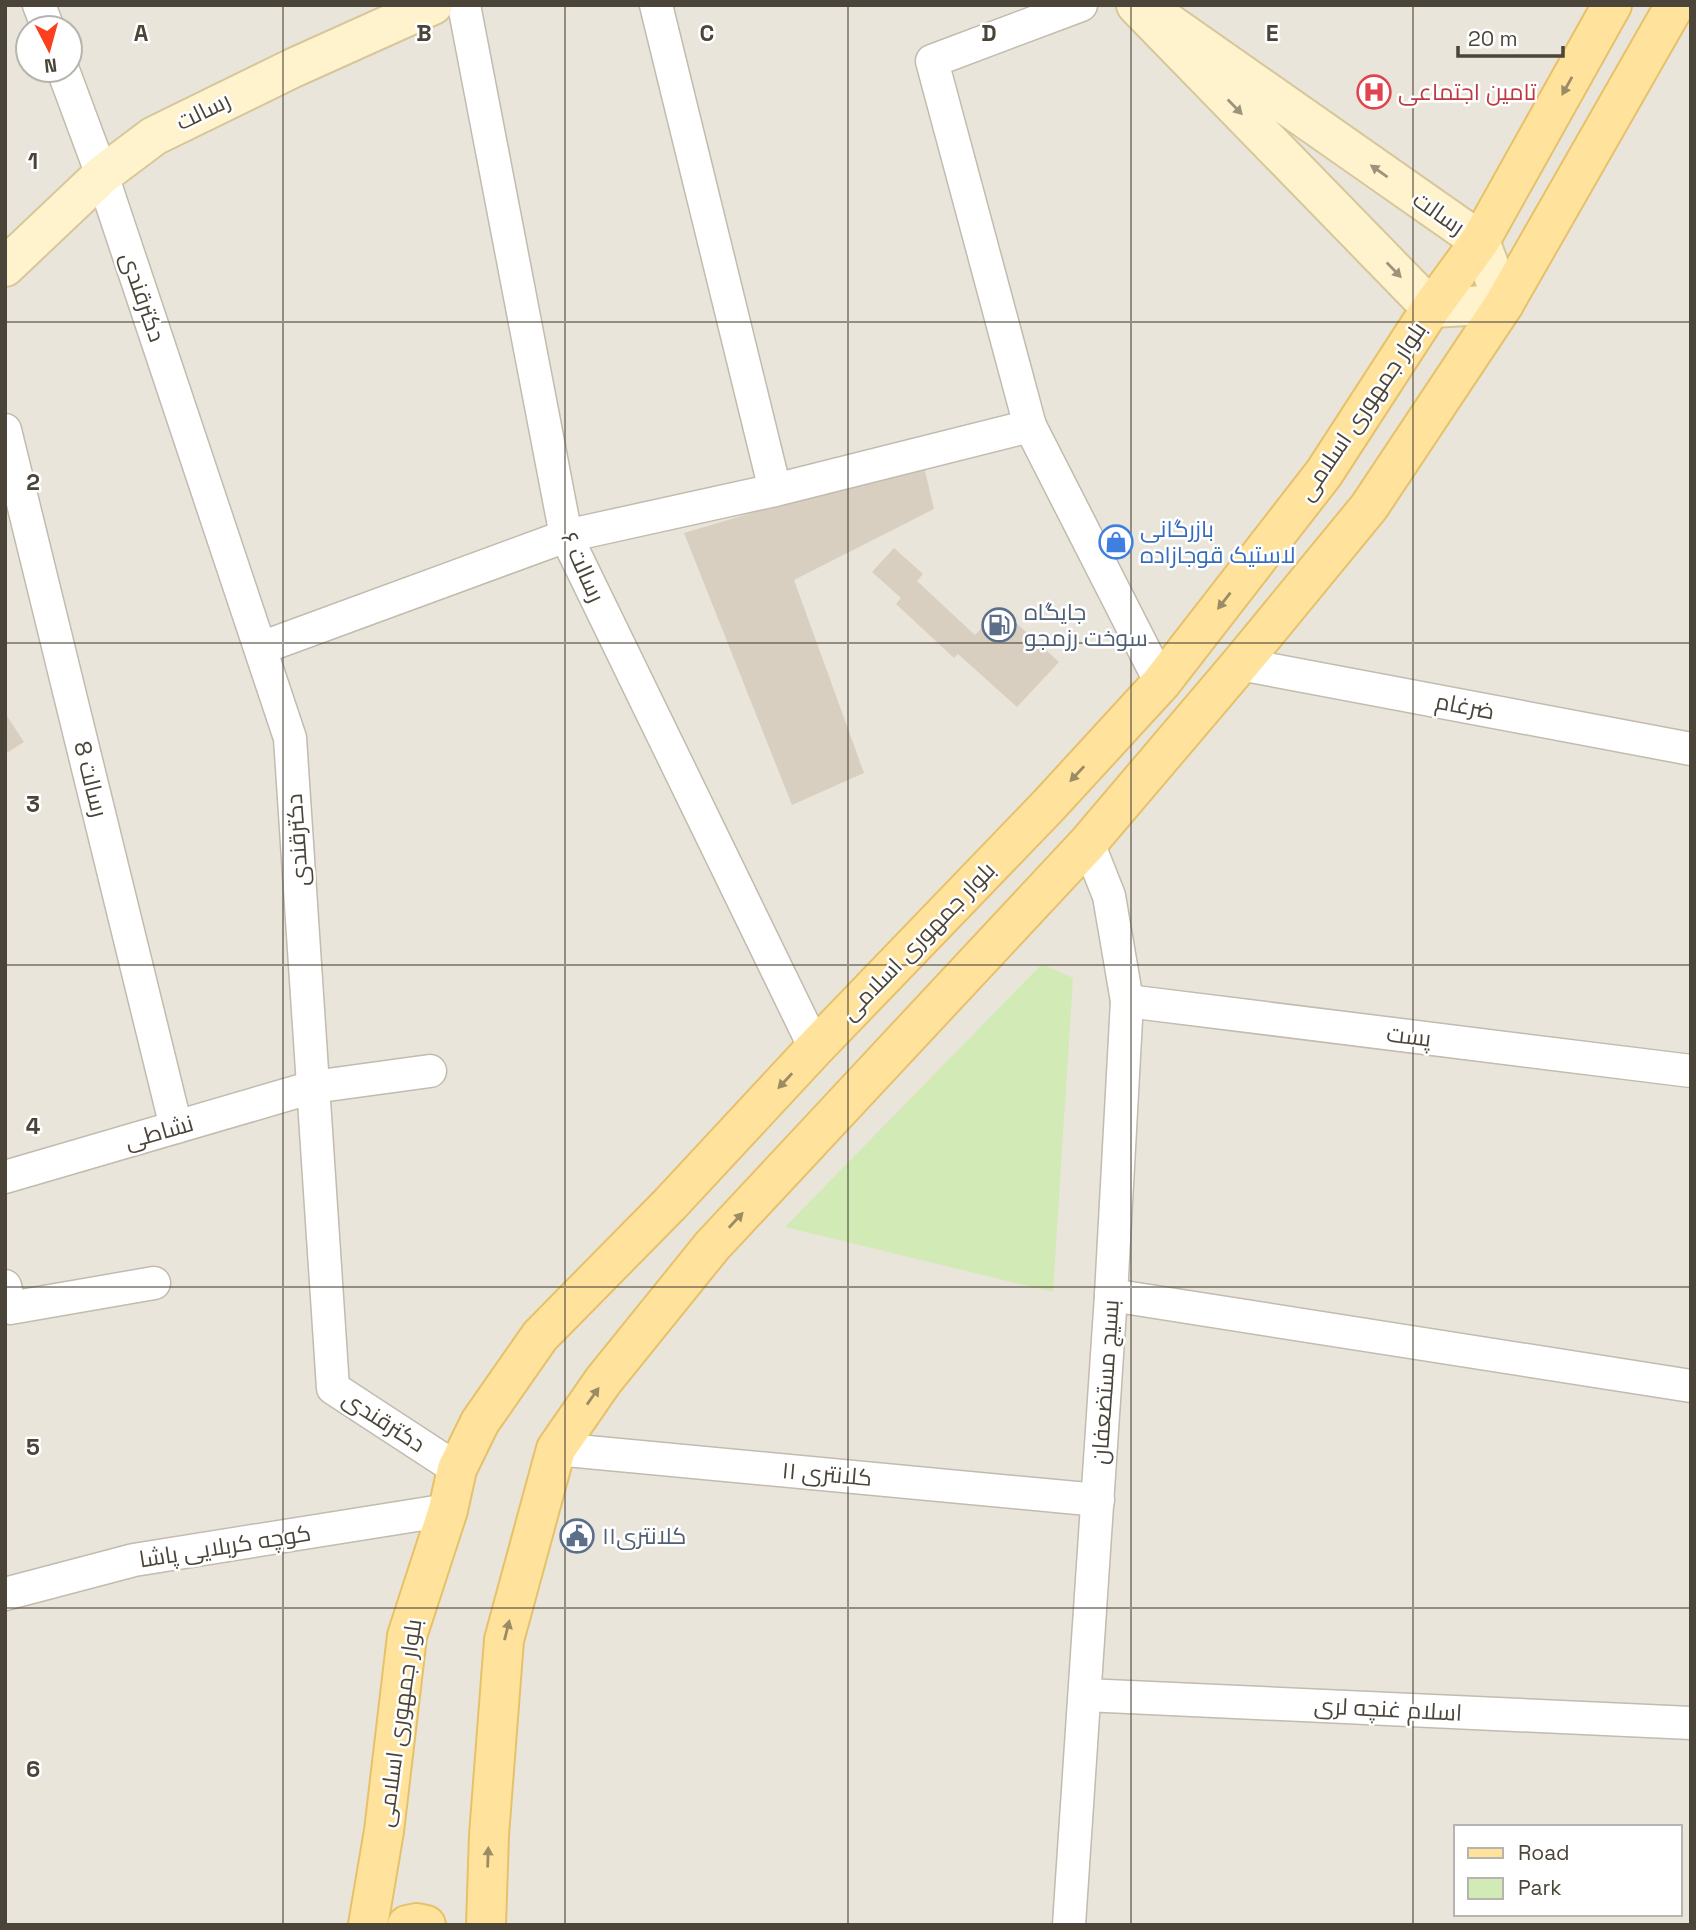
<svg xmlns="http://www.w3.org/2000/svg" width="1696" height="1930" font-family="'Space Grotesk',Cairo,sans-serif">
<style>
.residential{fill:#eae5da;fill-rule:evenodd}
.green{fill:#d2eab5}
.building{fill:#d8cfc1}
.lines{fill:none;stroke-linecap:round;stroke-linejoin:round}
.street-casing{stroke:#c2bbae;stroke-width:35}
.secondary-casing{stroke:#d6c79b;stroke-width:42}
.primary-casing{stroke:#e6c16a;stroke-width:42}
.street{stroke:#fff;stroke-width:32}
.secondary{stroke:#fff3cd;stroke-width:38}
.primary{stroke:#ffe39c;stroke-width:38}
.oneway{fill:#9c8c66}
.oneway2{fill:#9c937c}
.grid{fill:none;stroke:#4b4439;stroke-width:2;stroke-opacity:0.55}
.labels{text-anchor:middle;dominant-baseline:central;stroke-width:5;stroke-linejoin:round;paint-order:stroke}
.health-label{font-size:23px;fill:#be3a42;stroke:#fff;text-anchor:start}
.street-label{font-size:23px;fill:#4b4439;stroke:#fff}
.shop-label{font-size:23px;fill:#366cbe;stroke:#fff;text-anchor:start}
.service-label{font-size:23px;fill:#4e5e75;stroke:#fff;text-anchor:start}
.grid-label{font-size:23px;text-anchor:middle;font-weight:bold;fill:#4b4439;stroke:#fff;stroke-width:5;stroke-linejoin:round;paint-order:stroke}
</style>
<rect width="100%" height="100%" fill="#f6f3ec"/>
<!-- residential -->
<path class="residential" d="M5 5H1691V1925H5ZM28 28H70V70H28ZM1456 1827H1680V1914H1456Z"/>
<!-- green -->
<polygon class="green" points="1042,964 1073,978 1053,1292 785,1227"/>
<!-- building -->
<g class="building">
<polygon points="923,462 934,509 794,580 864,773 792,805 684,533"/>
<polygon points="894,548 923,574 917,581 975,635 1000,608 1059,662 1017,707 958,654 954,658 896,604 901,598 872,572"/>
<polygon points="5,713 24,742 5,754"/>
</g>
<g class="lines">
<defs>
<g id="street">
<polyline points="39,5 48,28"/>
<polyline points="464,5 566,536 815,1048"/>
<polyline points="656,5 775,490"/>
<polyline points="63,70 102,175 290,738 333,1388 457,1469"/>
<polyline points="1030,426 1161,683"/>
<polyline points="5,430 176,1127"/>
<polyline points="261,648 566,536 775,490 1030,426 932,61 1081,5"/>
<polyline points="1240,664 1691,749"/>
<polyline points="1127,1001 1691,1071"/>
<polyline points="5,1177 313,1087 430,1071"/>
<polyline points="5,1286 10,1308 154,1283"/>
<polyline points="1111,1295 1691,1386"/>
<polyline points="556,1449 1098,1500"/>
<polyline points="5,1594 134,1560 448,1510"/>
<polyline points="1085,1695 1691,1723"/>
<polyline points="1069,1925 1111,1295 1127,1001 1109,896 1088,843"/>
</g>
<g id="secondary">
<polyline points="1136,5 1431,308 1504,304 1480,241 1143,5"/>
<polyline points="5,267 102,175 154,136 293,68 433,5"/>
</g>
<g id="primary">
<polyline points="368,1925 384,1831 407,1636 448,1510 457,1469 480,1422 540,1336 670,1204 815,1048 1049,805 1161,683 1324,473 1431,308 1480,241 1612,5"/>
<polyline points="407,1925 417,1923 426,1925"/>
<polyline points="486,1925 489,1835 504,1640 556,1449 603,1381 712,1246 1088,843 1240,664 1369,507 1504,304 1675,5"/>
</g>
</defs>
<!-- street casing -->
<use href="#street" class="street-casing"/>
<!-- secondary casing -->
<use href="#secondary" class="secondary-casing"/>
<!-- primary casing -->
<use href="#primary" class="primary-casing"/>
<!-- street -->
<use href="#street" class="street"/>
<!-- secondary -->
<use href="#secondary" class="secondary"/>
<!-- primary -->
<use href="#primary" class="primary"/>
</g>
<!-- one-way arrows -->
<defs><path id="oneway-solid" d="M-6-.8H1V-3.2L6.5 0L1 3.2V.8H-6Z" transform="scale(1.75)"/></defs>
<g class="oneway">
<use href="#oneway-solid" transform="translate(1567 86) rotate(119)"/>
<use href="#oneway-solid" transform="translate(1224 601) rotate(128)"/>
<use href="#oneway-solid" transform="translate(1077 774) rotate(133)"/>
<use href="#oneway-solid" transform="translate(785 1081) rotate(133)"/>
<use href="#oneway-solid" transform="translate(736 1220) rotate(-47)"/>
<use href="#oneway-solid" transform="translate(593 1396) rotate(-55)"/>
<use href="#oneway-solid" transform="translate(507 1630) rotate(-76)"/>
<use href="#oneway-solid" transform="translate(488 1857) rotate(-88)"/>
</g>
<g class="oneway2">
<use href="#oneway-solid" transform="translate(1235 107) rotate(46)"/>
<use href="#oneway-solid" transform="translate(1379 171) rotate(-145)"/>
<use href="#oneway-solid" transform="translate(1394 270) rotate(46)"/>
</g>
<!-- grid -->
<path class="grid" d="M283 5V1925M565 5V1925M848 5V1925M1131 5V1925M1413 5V1925M5 322H1691M5 643H1691M5 965H1691M5 1287H1691M5 1608H1691"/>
<!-- icons -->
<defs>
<symbol id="hospital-ring" viewBox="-11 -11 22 22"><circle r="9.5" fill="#fff" stroke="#e0444e" stroke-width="1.5"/><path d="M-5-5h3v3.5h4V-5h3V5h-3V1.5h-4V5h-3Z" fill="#e0444e"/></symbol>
<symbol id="shop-ring" viewBox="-11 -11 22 22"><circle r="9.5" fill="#fff" stroke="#3f7fe0" stroke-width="1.5"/><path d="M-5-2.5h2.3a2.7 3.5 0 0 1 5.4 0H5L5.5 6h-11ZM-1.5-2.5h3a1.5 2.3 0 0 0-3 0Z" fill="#3f7fe0"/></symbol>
<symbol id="fuel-ring" viewBox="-11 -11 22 22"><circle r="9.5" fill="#fff" stroke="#5c6f8a" stroke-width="1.5"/><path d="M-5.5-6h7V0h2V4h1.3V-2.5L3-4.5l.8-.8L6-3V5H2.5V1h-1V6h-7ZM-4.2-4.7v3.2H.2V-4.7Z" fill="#5c6f8a"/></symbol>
<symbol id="civic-ring" viewBox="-11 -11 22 22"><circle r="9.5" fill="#fff" stroke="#5c6f8a" stroke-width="1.5"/><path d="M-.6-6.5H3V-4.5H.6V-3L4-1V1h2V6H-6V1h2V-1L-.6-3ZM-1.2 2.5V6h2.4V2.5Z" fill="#5c6f8a"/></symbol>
</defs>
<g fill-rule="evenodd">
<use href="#hospital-ring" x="1355" y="73" width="38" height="38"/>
<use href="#shop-ring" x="1097" y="523" width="38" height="38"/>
<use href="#fuel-ring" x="980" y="606" width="38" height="38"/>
<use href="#civic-ring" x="558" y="1517" width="38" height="38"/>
</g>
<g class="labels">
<!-- health labels -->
<g class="health-label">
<text x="1398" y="92">تامین اجتماعی</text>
</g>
<!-- street labels -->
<g class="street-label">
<text transform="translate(203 111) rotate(-26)">رسالت</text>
<text transform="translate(1439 213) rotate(35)">رسالت</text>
<text transform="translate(143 297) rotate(71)">دکترقندی</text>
<text transform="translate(1362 411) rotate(-56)">بلوار جمهوری اسلامی</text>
<text transform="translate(583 567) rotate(66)">رسالت ۶</text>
<text transform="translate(1465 706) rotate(11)">ضرغام</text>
<text transform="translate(91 779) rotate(76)">رسالت 8</text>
<text transform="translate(297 840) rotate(-94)">دکترقندی</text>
<text transform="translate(918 941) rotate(-46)">بلوار جمهوری اسلامی</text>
<text transform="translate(1409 1036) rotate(7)">پست</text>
<text transform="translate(159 1132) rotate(-16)">نشاطی</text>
<text transform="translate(1105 1382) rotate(-86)">بسیج مستضعفان</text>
<text transform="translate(384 1421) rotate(33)">دکترقندی</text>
<text transform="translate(827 1474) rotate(5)">کلانتری ۱۱</text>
<text transform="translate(225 1546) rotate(-9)">کوچه کربلایی پاشا</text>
<text transform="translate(1388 1709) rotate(3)">اسلام غنچه لری</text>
<text transform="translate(399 1723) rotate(-82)">بلوار جمهوری اسلامی</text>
</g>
<!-- shop labels -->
<g class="shop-label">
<text x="1140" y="529">بازرگانی<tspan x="1140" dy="26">لاستیک قوجازاده</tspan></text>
</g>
<!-- service labels -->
<g class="service-label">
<text x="1024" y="612">جایگاه<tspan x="1024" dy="26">سوخت رزمجو</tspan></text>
<text x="602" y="1536">کلانتری۱۱</text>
</g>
</g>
<g class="grid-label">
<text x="141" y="41">A</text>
<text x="424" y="41">B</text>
<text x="707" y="41">C</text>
<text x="989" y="41">D</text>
<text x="1272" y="41">E</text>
<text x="33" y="169">1</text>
<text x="33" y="490">2</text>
<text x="33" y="812">3</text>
<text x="33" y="1134">4</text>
<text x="33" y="1455">5</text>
<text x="33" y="1777">6</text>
</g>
<!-- border -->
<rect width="1696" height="1930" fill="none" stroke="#4b4439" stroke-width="14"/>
<!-- legend -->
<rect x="1454" y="1825" width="228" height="91" fill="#ffffff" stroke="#b7b4b0" stroke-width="2"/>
<rect x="1468" y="1848" width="35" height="10" fill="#ffe39c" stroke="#b7b4b0" stroke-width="2"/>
<text x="1518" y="1860" font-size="21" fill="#4b4439">Road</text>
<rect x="1468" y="1878" width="35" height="21" fill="#d2eab5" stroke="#b7b4b0" stroke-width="2"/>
<text x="1518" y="1895" font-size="21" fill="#4b4439">Park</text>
<!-- north arrow -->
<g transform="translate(49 49) rotate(174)"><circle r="33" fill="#ffffff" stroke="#b7b4b0" stroke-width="2"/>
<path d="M0-5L12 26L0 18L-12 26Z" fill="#fc3f1d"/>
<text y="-10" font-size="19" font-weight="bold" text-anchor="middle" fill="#4b4439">N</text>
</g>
<!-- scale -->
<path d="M1458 46v10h105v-10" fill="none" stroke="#4b4439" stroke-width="3.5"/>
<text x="1468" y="46" font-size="21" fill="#4b4439" stroke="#ffffff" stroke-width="5" paint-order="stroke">20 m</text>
</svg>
